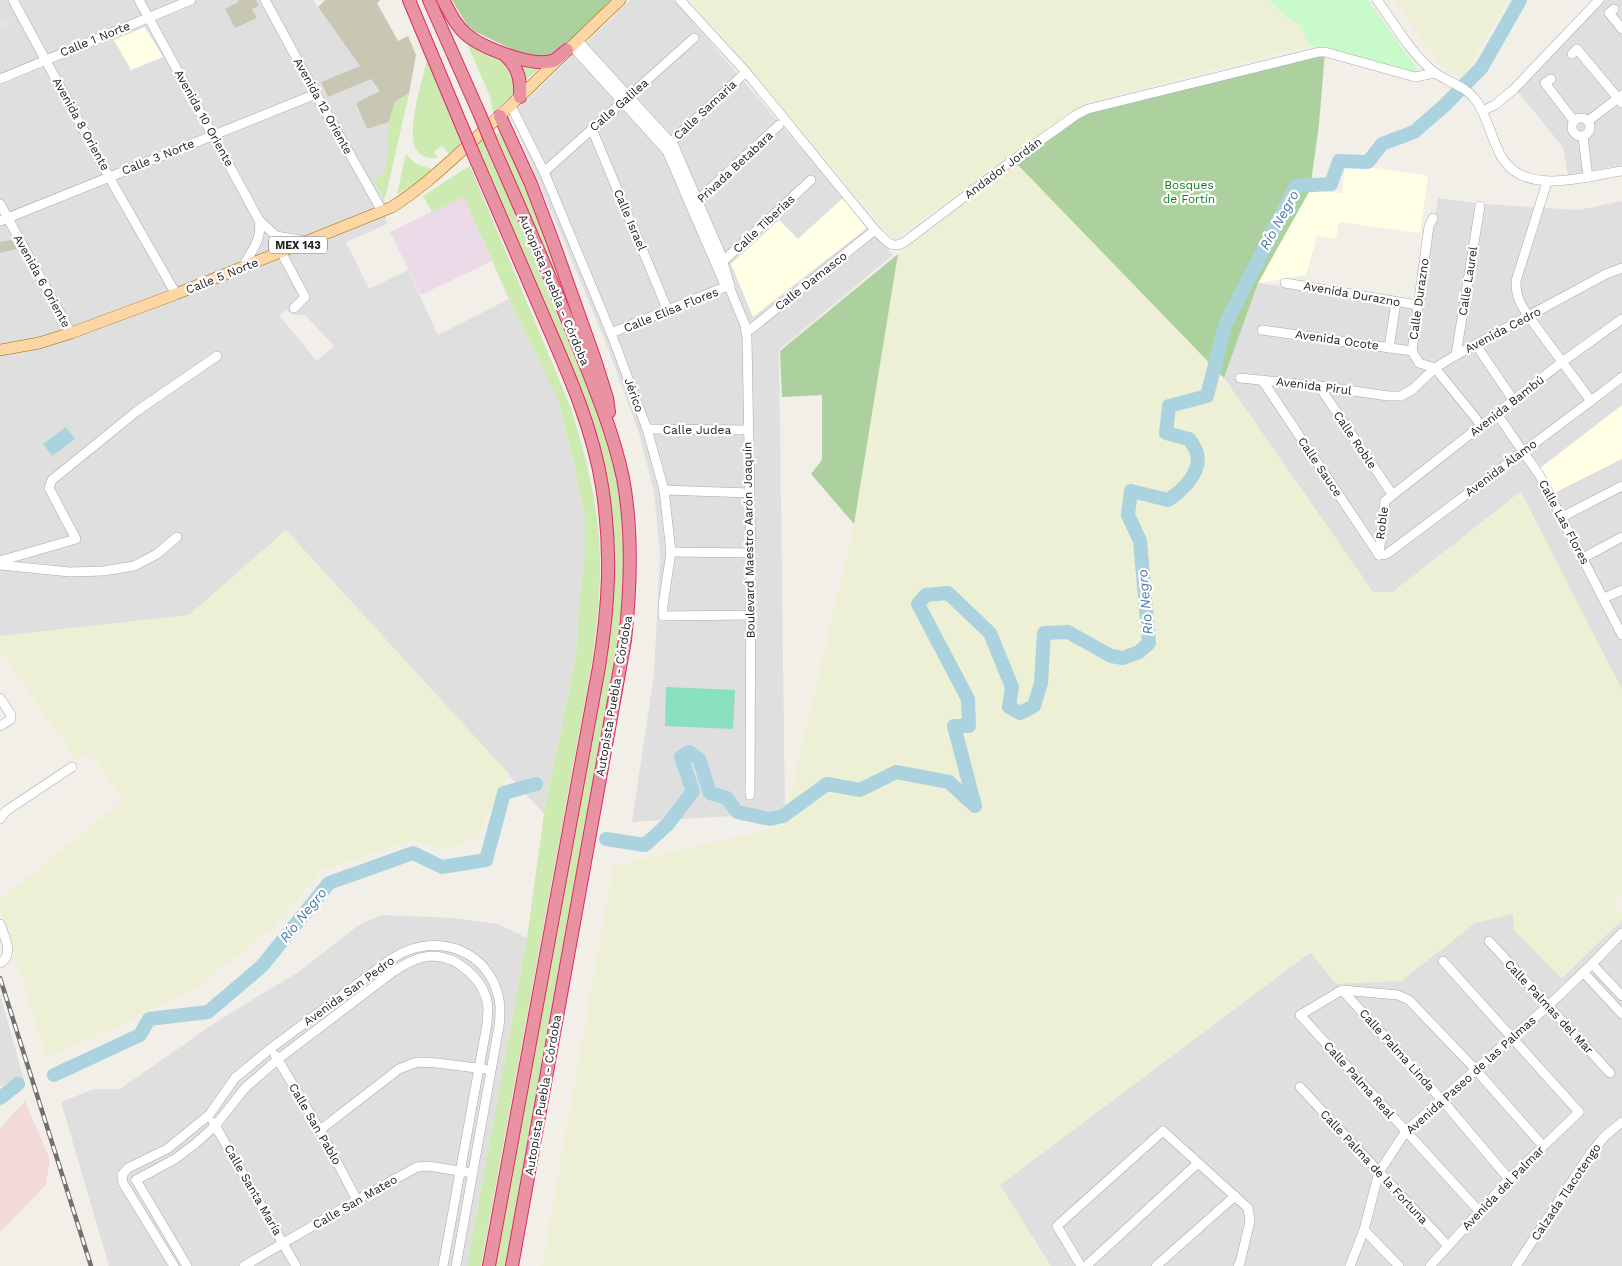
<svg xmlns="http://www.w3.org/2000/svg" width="1622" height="1266" font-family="'Work Sans',sans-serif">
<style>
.residential{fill:#e0dfdf;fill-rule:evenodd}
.commercial{fill:#f2dad9}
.industrial{fill:#ebdbe8}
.education{fill:#ffffe5}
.construction{fill:#c7c7b4}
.farmland{fill:#eef0d5}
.grass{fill:#cdebb0}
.forest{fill:#add19e}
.park{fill:#c8facc}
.pitch{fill:#88e0be}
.parking{fill:#e2e2e2}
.water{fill:#aad3df}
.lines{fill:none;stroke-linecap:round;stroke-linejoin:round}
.river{stroke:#aad3df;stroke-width:14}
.minor-casing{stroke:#a9a9a9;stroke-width:10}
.major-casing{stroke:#a06b00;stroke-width:12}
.highway-casing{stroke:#dc2a67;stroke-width:14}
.minor{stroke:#fff;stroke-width:9}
.major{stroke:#fcd6a4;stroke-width:11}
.highway{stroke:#e892a2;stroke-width:12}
.rail-casing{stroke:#707070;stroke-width:4.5}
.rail{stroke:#fff;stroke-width:2.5;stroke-dasharray:8;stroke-linecap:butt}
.highway-bridge-casing{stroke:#dc2a67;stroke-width:14;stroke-linecap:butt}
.highway-bridge{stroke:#e892a2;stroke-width:12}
.labels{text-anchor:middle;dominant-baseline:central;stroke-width:4.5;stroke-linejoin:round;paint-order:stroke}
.shield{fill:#fff;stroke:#646464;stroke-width:1}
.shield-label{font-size:11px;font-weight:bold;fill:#222}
.street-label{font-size:12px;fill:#222;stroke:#fff}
.park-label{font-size:12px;fill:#0c8416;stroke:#fff}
.water-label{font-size:14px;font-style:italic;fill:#4a7aab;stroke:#fff}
</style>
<rect width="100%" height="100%" fill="#f2efe9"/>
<!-- residential -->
<g class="residential">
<path d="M0 0H313L360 66 321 82 371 79 380 91 367 129 389 122 409 93 384 198 387 224 346 242 369 289 408 270 438 335 509 299 558 400 576 473 585 519V551L579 603 576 656 544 814 286 531 189 615 0 636ZM287 310 293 315H305L334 346 317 361 279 315Z"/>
<polygon points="630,0 674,0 893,255 779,350 785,813 632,822 654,674 660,554 654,492 639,433 604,338 511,115"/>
<polygon points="1605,0 1622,0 1622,165 1568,175 1563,147 1517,91"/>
<polygon points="1438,198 1485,204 1579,210 1622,201 1622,690 1520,492 1393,592 1373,592 1224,378 1258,283 1421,306"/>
<polygon points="1514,913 1562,978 1622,920 1622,1266 1051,1266 1000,1185 1311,952 1401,981 1475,923"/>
<polygon points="381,915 453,918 498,924 527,938 467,1266 109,1266 61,1102 94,1089 120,1089 219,1020 300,971 359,925"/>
<polygon points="0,994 24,1080 0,1086"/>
</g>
<!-- commercial -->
<polygon class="commercial" points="25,1101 50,1160 46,1185 0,1232 0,1128"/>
<!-- industrial -->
<polygon class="industrial" points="464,196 492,261 421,295 390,232"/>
<!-- education -->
<g class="education">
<polygon points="145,27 163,57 131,70 114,40"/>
<polygon points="1345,163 1428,176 1420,233 1339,222 1336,239 1317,236 1306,275 1258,283 1310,190 1342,193"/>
<polygon points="843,198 867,228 753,317 731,264 779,220 798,239"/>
<polygon points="1622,405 1622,459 1554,493 1540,468"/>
</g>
<!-- construction -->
<g class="construction">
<polygon points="238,0 256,0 259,6 252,9 257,18 235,28 225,9 238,2"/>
<polygon points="325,0 380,0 377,3 398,41 408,36 416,55 409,93 395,102 389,122 367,129 356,103 380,91 371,79 328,97 321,82 360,66 318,7"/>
<polygon points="12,240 17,249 0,253 0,242"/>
</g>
<!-- farmland -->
<g class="farmland">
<polygon points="690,0 1269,0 1286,17 1299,24 1309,45 1087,102 894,240"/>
<polygon points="1394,0 1508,0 1463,78 1441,66"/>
<polygon points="1015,162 1224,378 1373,592 1393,592 1521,492 1622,690 1622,893 1613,905 1622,913 1622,920 1561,978 1514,930 1513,914 1475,923 1401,981 1336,984 1310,952 1000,1185 1050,1266 542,1266 613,866 783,826 854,524 898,254"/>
<polygon points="286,530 509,774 477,838 445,850 413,840 322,870 273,927 199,986 86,1041 46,1057 0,908 0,900 123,800 91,752 76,760 0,651 0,636 189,615"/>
</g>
<!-- grass -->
<g class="grass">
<path d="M467 44C481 51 506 56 512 71 515 77 515 85 516 92L493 113 490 96Z"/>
<path d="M427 60 462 142 449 154 442 145 434 152 438 158C431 158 422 158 417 151 405 134 422 81 427 60Z"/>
<polygon points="519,63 523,66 538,69 524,82"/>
<polygon points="409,93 386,195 384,198 374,179 383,175 386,168 389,122 395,102"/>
<polygon points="499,132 504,137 548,240 577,325 496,135"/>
<path d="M483 137 601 420C615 463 625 510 625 556 624 582 622 608 621 633L506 1266H494L610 630C616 580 615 530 607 479L475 144Z"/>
<path d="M406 153C413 164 420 166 433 169L412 186 397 194Z"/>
<path d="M470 166 571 408C586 457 599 506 600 558 601 595 596 632 591 669L481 1266H467L527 938 544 814 576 656 579 603 585 551V519L576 473 558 400 509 299 464 197 432 212 423 196 458 173Z"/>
</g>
<!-- forest -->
<g class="forest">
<polygon points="452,0 614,0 557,52 546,57 524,55 503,45 474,31 467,25"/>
<polygon points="1325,52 1319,124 1310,190 1258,283 1224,378 1015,162 1088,109"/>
<polygon points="898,254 854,524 811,474 822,460 822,395 782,397 780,351"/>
</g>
<!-- park -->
<polygon class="park" points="1269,0 1368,0 1418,70 1415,73 1309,45 1299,24 1286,17"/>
<!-- pitch -->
<polygon class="pitch" points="666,687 735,690 733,729 665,726"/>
<!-- parking -->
<polygon class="parking" points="14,16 17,22 0,29 0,22"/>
<!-- water -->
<polygon class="water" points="66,427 75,439 52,456 43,444"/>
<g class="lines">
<!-- river -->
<g class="river">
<path d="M606 839 645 845 668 824 693 791 681 757 689 752 699 759 710 793 727 798 737 812 770 819 783 816 827 784 860 790 896 772 949 782 975 806 954 726H969L968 699 918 604 926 595 948 593 990 633 1012 687 1009 707 1020 713 1034 706 1041 683 1044 633 1068 632 1111 656 1123 658 1139 652 1149 643 1140 541 1128 515 1131 491 1168 500C1182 491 1202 472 1197 454 1196 449 1192 443 1189 439L1166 433 1169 406 1207 396 1225 325 1296 186 1331 184 1339 161 1368 162 1382 144 1414 132 1445 105 1482 67 1520 0"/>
<polyline points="54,1075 140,1035 149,1019 208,1012 262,966 329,883 413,853 442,867 486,860 504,793 536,784"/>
<polyline points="0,1098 18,1084"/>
</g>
<defs>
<g id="minor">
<polyline points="13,0 109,177 176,294"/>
<polyline points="139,0 259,220 276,236 306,241"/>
<polyline points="265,0 316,94 382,211"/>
<path d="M680 0 746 72 875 230C887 241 891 251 906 241L1013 160 1076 115 1088 109 1319 52H1325L1415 77 1435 73"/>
<path d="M1377 0C1395 24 1410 53 1434 72 1447 82 1464 85 1475 99 1487 115 1491 137 1500 154 1522 198 1584 176 1622 171"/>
<polyline points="1614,9 1609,13 1622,29"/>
<polyline points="578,41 674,146 721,255 730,287"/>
<polyline points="572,46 667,151 724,283 730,289 745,325 747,338 751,560 750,795"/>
<polyline points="1572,54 1577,49 1622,103"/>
<polyline points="0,79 191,0"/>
<polyline points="1551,79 1545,83 1574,121"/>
<polyline points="511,106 544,172 611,333 647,429 664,490 671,552 663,605 663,616 751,615"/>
<polyline points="1482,111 1495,105 1514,89 1599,0"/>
<circle cx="1581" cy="127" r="9"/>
<polyline points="1588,121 1622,95"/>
<polyline points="591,130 594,134 668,311"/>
<polyline points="1583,137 1588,177"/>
<polyline points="667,146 746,72"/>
<polyline points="544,172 694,38"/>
<path d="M1547 182 1516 281C1516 297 1520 304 1529 317L1591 401"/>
<polyline points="0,204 71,333"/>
<polyline points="695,204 701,197 779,125"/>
<polyline points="1433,218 1429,226 1412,351 1419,363 1435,368 1482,426"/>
<polyline points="0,221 316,94"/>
<polyline points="281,252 305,297 294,308"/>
<polyline points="719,265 811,180"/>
<path d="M242 268C251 252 263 239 259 220"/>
<polyline points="1285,283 1418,305"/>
<polyline points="1262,330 1412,351"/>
<polyline points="747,332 875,230"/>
<polyline points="611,333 730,285"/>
<polyline points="1476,345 1514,401"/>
<polyline points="1389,348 1396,302"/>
<polyline points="1456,355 1480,206"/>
<polyline points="1240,378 1319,386 1388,396 1401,396 1413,389 1435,368 1456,355 1606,274 1622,268"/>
<polyline points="1262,380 1379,555"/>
<polyline points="1319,386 1392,494"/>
<polyline points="1497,414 1540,476 1622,635"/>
<polyline points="647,429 748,430"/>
<polyline points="664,490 749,493"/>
<polyline points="1562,517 1622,486"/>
<polyline points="671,552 751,553"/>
<polyline points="1379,555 1385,501 1562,362 1622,319"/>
<polyline points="1379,555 1387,554 1591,401 1622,377"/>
<polyline points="1583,558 1622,537"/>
<polyline points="0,561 76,539 49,488 52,480 137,411 217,356"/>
<polyline points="0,565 70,572 103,571 134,566 157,554 177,537"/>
<polyline points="1604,598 1622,590"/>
<polyline points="0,698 11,715 10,720 0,726"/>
<polyline points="0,819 6,811 72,767"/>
<path d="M0 924C4 936 15 955 0 963"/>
<polyline points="1489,941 1610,1073"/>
<polyline points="1592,964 1622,996"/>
<polyline points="1584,973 1622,1014"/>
<polyline points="1342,990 1442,1100 1509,1179"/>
<polyline points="275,1055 320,1130 357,1200"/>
<polyline points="1300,1087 1448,1246"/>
<polyline points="213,1122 296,1266"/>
<polyline points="320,1130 399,1069 417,1062 437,1063 484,1069"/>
<path d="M136 1180 175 1159 195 1144 215 1126 245 1088 277 1060 394 971C406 964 419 956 433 956 460 957 486 982 488 1008 488 1013 487 1019 487 1024L443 1266"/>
<polyline points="136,1180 187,1266"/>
<polyline points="1479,1211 1300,1015 1342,990 1398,995 1409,1000 1476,1070 1543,1146"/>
<polyline points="1364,1230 1399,1266"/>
<path d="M174 1266 123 1183 122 1175 128 1168 167 1149 209 1115 235 1078 270 1049 388 961C395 957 402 952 409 950 452 935 495 959 500 1006 500 1013 500 1020 499 1026L456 1266"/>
<polyline points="244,1266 357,1200 417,1167 428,1166 466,1172"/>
<polyline points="1081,1266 1057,1226 1163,1131 1248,1208 1250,1221 1240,1263 1238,1266"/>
<polyline points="1086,1266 1198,1163"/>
<polyline points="1156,1266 1235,1196"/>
<polyline points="1350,1266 1364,1230 1379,1172 1406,1131 1548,1006 1592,964 1622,933"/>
<polyline points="1430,1266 1509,1179 1579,1112 1443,961"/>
<polyline points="1516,1266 1590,1154 1605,1136 1622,1122"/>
</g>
<path id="major" d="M0 350 39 343 71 333 176 294 392 207C424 187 449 162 477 137 526 92 572 45 620 0"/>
<g id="highway">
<polyline points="409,0 463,129"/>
<polyline points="429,0 480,115"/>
<path d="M443 0C450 13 456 26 467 35 483 48 535 69 555 60 559 57 563 53 567 50"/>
<path d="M505 55C518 67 521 79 520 97"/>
<polyline points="500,116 531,184 553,242 595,360 607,398 609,412"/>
<path d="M492 144C523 214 554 285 582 356 598 396 614 436 623 478 633 532 631 586 625 640L512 1266"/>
<path d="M474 155C498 211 522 266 546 322 569 375 593 429 602 486 612 550 609 604 599 667L489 1266"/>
</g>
</defs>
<!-- minor casing -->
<use href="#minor" class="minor-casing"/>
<!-- major casing -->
<use href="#major" class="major-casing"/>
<!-- highway casing -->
<use href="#highway" class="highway-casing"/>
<!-- minor -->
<use href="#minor" class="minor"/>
<!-- major -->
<use href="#major" class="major"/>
<!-- highway -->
<use href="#highway" class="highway"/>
<defs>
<polyline id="rail" points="0,978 91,1266"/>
</defs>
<!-- rail casing -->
<use href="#rail" class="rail-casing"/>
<!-- rail -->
<use href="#rail" class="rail"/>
<defs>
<g id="highway-bridge">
<polyline points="480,115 492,144"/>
<polyline points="463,129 474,155"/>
</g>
</defs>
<!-- highway-bridge casing -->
<use href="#highway-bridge" class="highway-bridge-casing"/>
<!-- highway-bridge -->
<use href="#highway-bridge" class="highway-bridge"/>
</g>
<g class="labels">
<!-- shield labels -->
<rect class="shield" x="269" y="236.5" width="58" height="17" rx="4"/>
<g class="shield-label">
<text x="298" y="245">MEX 143</text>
</g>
<!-- street labels -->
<g class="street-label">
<text transform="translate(95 39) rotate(-22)">Calle 1 Norte</text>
<text transform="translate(619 105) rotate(-41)">Calle Galilea</text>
<text transform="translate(323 106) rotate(61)">Avenida 12 Oriente</text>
<text transform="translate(705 110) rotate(-43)">Calle Samaria</text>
<text transform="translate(204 118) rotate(61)">Avenida 10 Oriente</text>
<text transform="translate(81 124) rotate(61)">Avenida 8 Oriente</text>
<text transform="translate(158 157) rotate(-22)">Calle 3 Norte</text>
<text transform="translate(735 167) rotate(-43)">Privada Betabara</text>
<text transform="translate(1003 168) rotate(-37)">Andador Jordán</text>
<text transform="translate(630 220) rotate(67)">Calle Israel</text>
<text transform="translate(764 224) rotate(-43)">Calle Tiberias</text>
<text transform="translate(222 276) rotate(-22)">Calle 5 Norte</text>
<text transform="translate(42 281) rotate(61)">Avenida 6 Oriente</text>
<text transform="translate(811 281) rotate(-38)">Calle Damasco</text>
<text transform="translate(1468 281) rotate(-81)">Calle Laurel</text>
<text transform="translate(554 290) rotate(67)">Autopista Puebla - Córdoba</text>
<text transform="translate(1352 294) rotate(10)">Avenida Durazno</text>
<text transform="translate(1419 299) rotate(-82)">Calle Durazno</text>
<text transform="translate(671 310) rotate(-22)">Calle Elisa Flores</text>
<text transform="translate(1503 330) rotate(-28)">Avenida Cedro</text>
<text transform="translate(1337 340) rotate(8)">Avenida Ocote</text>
<text transform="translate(1314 386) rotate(7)">Avenida Pirul</text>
<text transform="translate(634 395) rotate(70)">Jérico</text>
<text transform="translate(1507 406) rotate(-38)">Avenida Bambú</text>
<text x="697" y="430">Calle Judea</text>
<text transform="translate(1355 440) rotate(56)">Calle Roble</text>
<text transform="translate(1320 467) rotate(56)">Calle Sauce</text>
<text transform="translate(1501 468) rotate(-37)">Avenida Álamo</text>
<text transform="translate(1564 522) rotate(62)">Calle Las Flores</text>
<text transform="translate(1382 523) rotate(-83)">Roble</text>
<text transform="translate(749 540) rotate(-91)">Boulevard Maestro Aarón Joaquín</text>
<text transform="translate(614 696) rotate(-80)">Autopista Puebla - Córdoba</text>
<text transform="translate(349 991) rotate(-36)">Avenida San Pedro</text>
<text transform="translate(1549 1007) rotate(47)">Calle Palmas del Mar</text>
<text transform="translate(1397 1050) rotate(48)">Calle Palma Linda</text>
<text transform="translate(1471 1075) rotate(-42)">Avenida Paseo de las Palmas</text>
<text transform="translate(1359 1080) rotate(48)">Calle Palma Real</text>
<text transform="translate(543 1095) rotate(-80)">Autopista Puebla - Córdoba</text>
<text transform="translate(315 1124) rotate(60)">Calle San Pablo</text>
<text transform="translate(1374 1167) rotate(47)">Calle Palma de la Fortuna</text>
<text transform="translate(1503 1188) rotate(-46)">Avenida del Palmar</text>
<text transform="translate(253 1190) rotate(60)">Calle Santa María</text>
<text transform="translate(1566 1192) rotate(-56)">Calzada Tlacotengo</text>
<text transform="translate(355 1202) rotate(-30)">Calle San Mateo</text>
</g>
<!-- park labels -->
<g class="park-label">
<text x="1189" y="185">Bosques<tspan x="1189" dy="14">de Fortín</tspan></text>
</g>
<!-- water labels -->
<g class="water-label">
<text transform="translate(1279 220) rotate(-61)">Río Negro</text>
<text transform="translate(1145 602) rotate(-95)">Río Negro</text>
<text transform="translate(303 915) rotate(-51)">Río Negro</text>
</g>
</g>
</svg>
